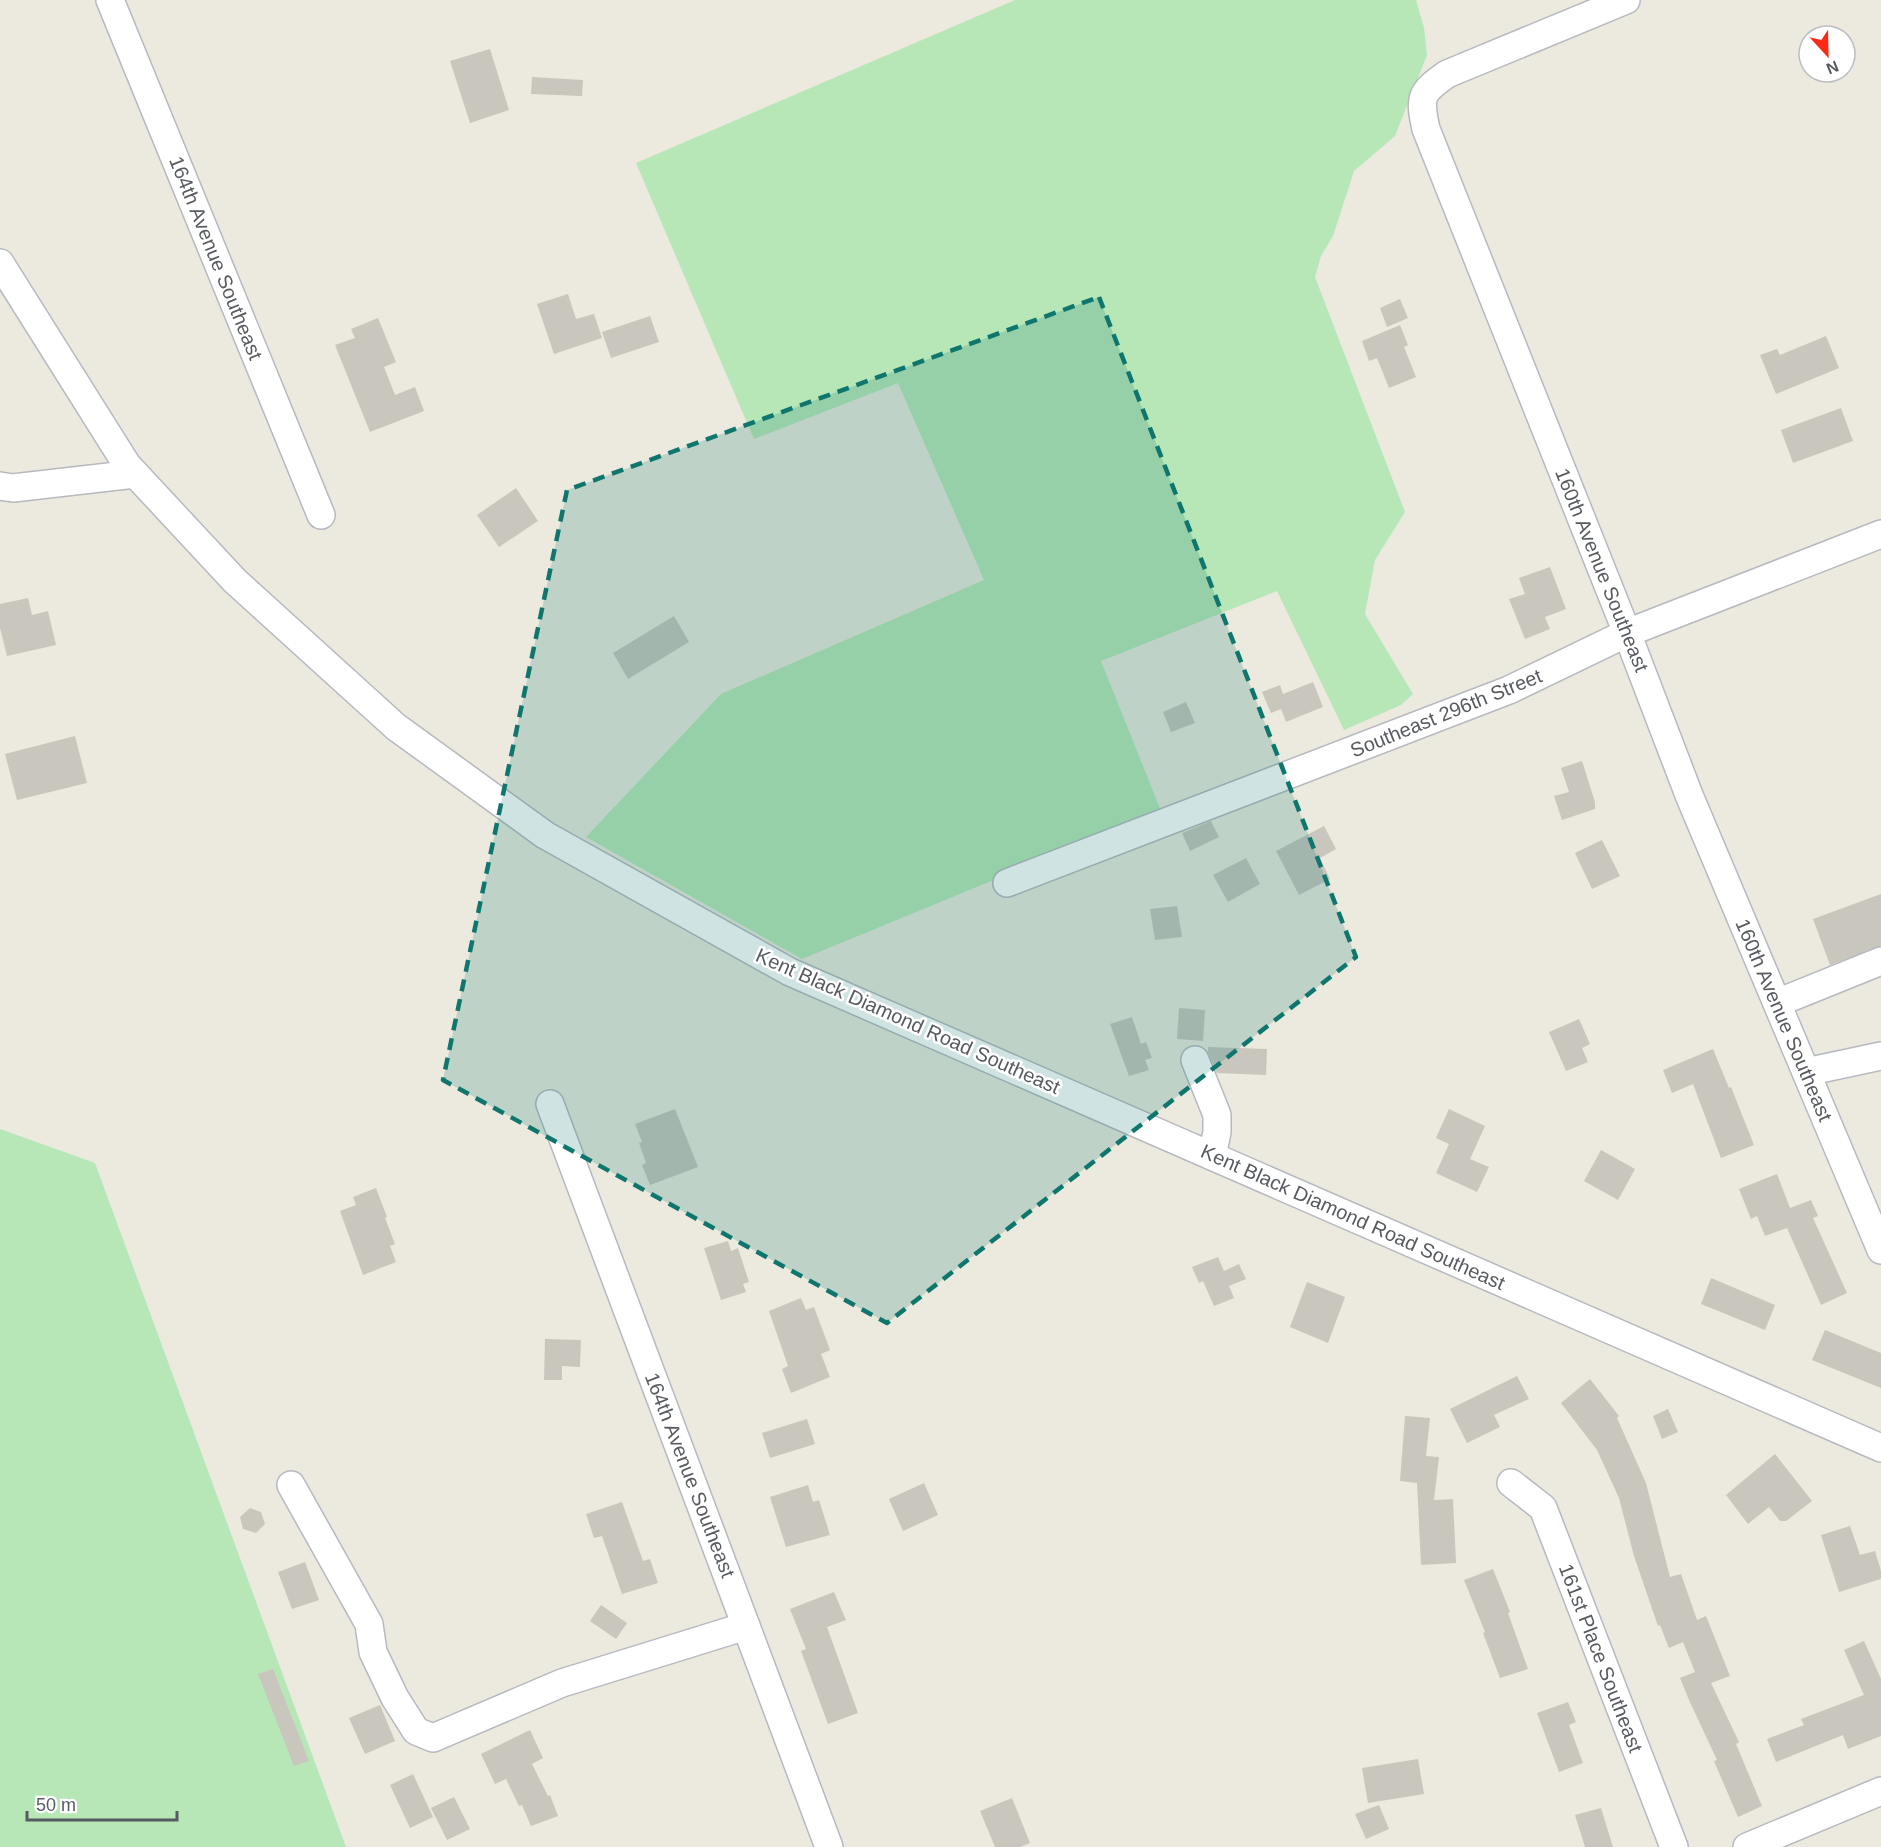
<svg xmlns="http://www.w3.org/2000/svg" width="1881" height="1847" font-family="Arial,sans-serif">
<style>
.green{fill:#b7e7b7}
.building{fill:#c9c6bd}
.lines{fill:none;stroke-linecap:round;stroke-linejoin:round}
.minor-casing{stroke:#b6b9bf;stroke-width:30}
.minor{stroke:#fff;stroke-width:27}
.marked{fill:#0f766e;fill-opacity:0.2;stroke:#0f766e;stroke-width:4.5;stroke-dasharray:12 8;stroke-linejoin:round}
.labels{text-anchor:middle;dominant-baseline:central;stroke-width:5;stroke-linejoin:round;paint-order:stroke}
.street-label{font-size:20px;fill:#575b61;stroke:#fff}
</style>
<rect width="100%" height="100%" fill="#ece9de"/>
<!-- green -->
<g class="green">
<polygon points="1015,0 1416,0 1424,28 1427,55 1395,136 1354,171 1333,236 1321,256 1315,277 1405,512 1375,560 1365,614 1413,694 1401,705 1344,730 1277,591 1101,661 1161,811 802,959 586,837 721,694 984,580 898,383 754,439 636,163"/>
<polygon points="0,1129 95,1163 346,1847 0,1847"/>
</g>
<!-- building -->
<g class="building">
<polygon points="490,49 509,110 470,123 450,61"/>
<polygon points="532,77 583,80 582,96 531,94"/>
<polygon points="568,294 576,319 594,314 602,338 554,354 537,304"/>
<polygon points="1400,299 1408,318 1387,327 1380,308"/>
<polygon points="650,316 659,342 611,358 602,332"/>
<polygon points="378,318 396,362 384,367 395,395 415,387 424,411 370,432 335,345 355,338 351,329"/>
<polygon points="1400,325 1408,345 1404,347 1416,377 1389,388 1377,358 1369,361 1362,341"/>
<polygon points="1826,336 1839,368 1776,394 1760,355 1777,349 1780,355"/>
<polygon points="1841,408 1853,441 1793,463 1781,430"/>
<polygon points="516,488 538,521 499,547 477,515"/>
<polygon points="1550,567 1566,609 1545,617 1550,629 1525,639 1509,599 1525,594 1519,578"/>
<polygon points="28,598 32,615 48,611 56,645 7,656 0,628 0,604"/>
<polygon points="674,616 689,642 628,679 613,653"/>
<polygon points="1313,682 1323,707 1286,722 1281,709 1271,713 1262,692 1280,685 1283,694"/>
<polygon points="1186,702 1195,723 1171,732 1163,712"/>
<polygon points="75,736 87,783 17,800 5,754"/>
<polygon points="1582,761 1595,802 1595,809 1562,820 1554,796 1569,792 1561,768"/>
<polygon points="1211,821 1219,837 1190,851 1182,833"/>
<polygon points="1324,826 1336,849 1320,858 1330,879 1299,895 1276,851"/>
<polygon points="1602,840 1620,876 1592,889 1575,853"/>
<polygon points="1246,858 1260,884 1228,902 1213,875"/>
<polygon points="1881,894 1881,946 1830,965 1813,919"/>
<polygon points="1177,906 1182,937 1155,940 1150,909"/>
<polygon points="1179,1008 1205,1010 1203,1041 1177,1039"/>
<polygon points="1132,1017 1141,1044 1146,1042 1152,1058 1145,1060 1149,1070 1129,1076 1110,1024"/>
<polygon points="1579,1019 1590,1044 1582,1048 1588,1062 1566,1071 1549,1032"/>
<polygon points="1208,1047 1267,1049 1266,1075 1217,1073 1208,1052"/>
<polygon points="1713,1049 1729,1088 1731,1087 1754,1145 1721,1158 1693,1084 1672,1093 1663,1070"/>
<polygon points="675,1109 698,1167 650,1185 642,1165 646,1163 639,1143 642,1142 635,1124"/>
<polygon points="1449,1109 1485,1126 1470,1159 1489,1167 1477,1192 1436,1173 1449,1144 1436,1138"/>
<polygon points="1601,1150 1635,1169 1618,1200 1584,1181"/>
<polygon points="1777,1174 1790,1208 1811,1200 1818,1216 1813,1218 1847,1293 1821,1305 1787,1228 1765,1236 1757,1216 1751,1219 1739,1189"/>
<polygon points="376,1188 387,1217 385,1218 395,1244 390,1246 396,1262 363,1275 340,1211 356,1205 353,1197"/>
<polygon points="728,1241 731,1251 738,1248 749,1282 743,1284 746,1292 721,1300 704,1248"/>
<polygon points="1218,1257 1224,1271 1239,1264 1246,1279 1229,1286 1234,1298 1214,1306 1203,1281 1199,1283 1192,1267"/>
<polygon points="1711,1278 1775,1305 1765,1330 1701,1304"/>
<polygon points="1307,1282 1345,1297 1328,1343 1290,1327"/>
<polygon points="801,1298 806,1310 814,1307 830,1350 821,1354 830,1377 791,1393 782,1369 788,1366 769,1311"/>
<polygon points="1825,1330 1881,1353 1881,1388 1812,1360"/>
<polygon points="545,1339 581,1340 580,1367 562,1366 562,1380 544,1380"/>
<polygon points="1517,1376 1529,1399 1494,1415 1500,1427 1467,1443 1450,1409"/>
<polygon points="1590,1379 1619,1416 1617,1418 1646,1483 1670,1577 1681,1574 1697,1620 1706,1616 1730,1676 1711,1683 1739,1742 1736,1744 1762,1806 1738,1817 1714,1761 1717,1760 1689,1700 1680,1678 1695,1672 1683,1642 1669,1648 1660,1625 1658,1626 1634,1556 1619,1498 1597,1450 1561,1403"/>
<polygon points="1668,1409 1678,1432 1662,1439 1653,1416"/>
<polygon points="1405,1416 1430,1418 1426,1456 1439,1457 1434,1500 1453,1499 1456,1563 1421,1565 1417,1483 1400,1481"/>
<polygon points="807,1419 815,1444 770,1458 762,1433"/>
<polygon points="1775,1454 1812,1501 1786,1521 1780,1521 1769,1507 1748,1524 1726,1495"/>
<polygon points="924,1483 938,1515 903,1531 889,1499"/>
<polygon points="808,1485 813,1502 819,1500 830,1535 786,1547 770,1497"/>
<polygon points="622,1502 643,1561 650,1559 658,1583 622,1594 602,1536 594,1538 586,1514"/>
<polygon points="250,1508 261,1512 265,1524 256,1533 243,1529 240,1517"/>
<polygon points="1850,1526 1860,1555 1875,1551 1881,1571 1881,1579 1839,1592 1821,1535"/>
<polygon points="305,1562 319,1600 292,1609 278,1572"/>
<polygon points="1493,1569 1510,1612 1508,1613 1528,1669 1500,1678 1483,1633 1485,1632 1464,1580"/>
<polygon points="834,1592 846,1620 827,1627 858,1713 828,1724 801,1651 806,1649 790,1609"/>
<polygon points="601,1605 627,1623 616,1639 590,1621"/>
<polygon points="1864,1641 1881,1679 1881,1736 1848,1749 1843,1735 1776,1762 1767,1739 1804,1725 1801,1719 1864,1695 1844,1650"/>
<polygon points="273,1669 309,1761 294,1766 258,1674"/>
<polygon points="1568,1702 1576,1722 1569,1725 1583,1763 1559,1772 1537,1713"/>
<polygon points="380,1705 395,1741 365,1754 349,1718"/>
<polygon points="530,1730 543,1758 532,1764 548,1796 550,1795 558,1816 531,1826 522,1805 519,1806 506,1779 495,1784 481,1754"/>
<polygon points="1418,1759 1424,1794 1368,1803 1362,1768"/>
<polygon points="413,1774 433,1817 410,1828 390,1785"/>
<polygon points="454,1797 470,1829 447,1840 431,1808"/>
<polygon points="1012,1798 1030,1843 1020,1847 995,1847 980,1811"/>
<polygon points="1379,1805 1389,1829 1366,1839 1355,1814"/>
<polygon points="1601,1808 1613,1847 1585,1847 1575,1815"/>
</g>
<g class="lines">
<defs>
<g id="minor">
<polyline points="110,0 321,515"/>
<path d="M1626 0 1447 74C1420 93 1419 97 1426 129L1627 633 1689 795 1881 1250"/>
<polyline points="0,263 127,465 235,581 396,727 545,835 790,972 1881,1448"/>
<polyline points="0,486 13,488 135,474"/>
<polyline points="1007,883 1509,690 1627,633 1881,534"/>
<polyline points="1777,1003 1881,961"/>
<polyline points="1195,1060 1217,1115 1217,1132 1212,1156"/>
<polyline points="1806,1072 1881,1056"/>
<polyline points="550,1104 829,1847"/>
<polyline points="1511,1483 1543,1508 1674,1847"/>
<polyline points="291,1485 369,1624 373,1652 395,1698 416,1731 433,1738 562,1683 746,1626"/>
<polyline points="1747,1847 1881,1791"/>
</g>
</defs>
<!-- minor casing -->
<use href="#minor" class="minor-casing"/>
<!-- minor -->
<use href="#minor" class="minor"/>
</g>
<!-- marked area -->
<path class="marked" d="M1099 297 1356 957 887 1323 443 1080 567 490Z"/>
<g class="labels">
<!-- street labels -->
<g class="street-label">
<text transform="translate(216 258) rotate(68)">164th Avenue Southeast</text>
<text transform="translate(1602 570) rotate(68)">160th Avenue Southeast</text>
<text transform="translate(1446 713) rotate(-22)">Southeast 296th Street</text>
<text transform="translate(1784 1020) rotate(67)">160th Avenue Southeast</text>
<text transform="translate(908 1021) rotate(24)">Kent Black Diamond Road Southeast</text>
<text transform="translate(1353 1217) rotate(24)">Kent Black Diamond Road Southeast</text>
<text transform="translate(690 1475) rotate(69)">164th Avenue Southeast</text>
<text transform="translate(1601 1658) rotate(69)">161st Place Southeast</text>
</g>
</g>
<!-- north arrow -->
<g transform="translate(1827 54) rotate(158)"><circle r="28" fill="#ffffff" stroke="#bcbdc0" stroke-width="1.5"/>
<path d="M0-4.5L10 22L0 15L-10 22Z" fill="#fa2a16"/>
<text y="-9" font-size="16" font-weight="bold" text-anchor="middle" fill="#575b61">N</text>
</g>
<!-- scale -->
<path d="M27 1811v9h150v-9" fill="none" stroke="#575b61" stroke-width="3"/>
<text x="36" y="1811" font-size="18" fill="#575b61" stroke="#ffffff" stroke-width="4.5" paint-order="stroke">50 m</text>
</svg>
